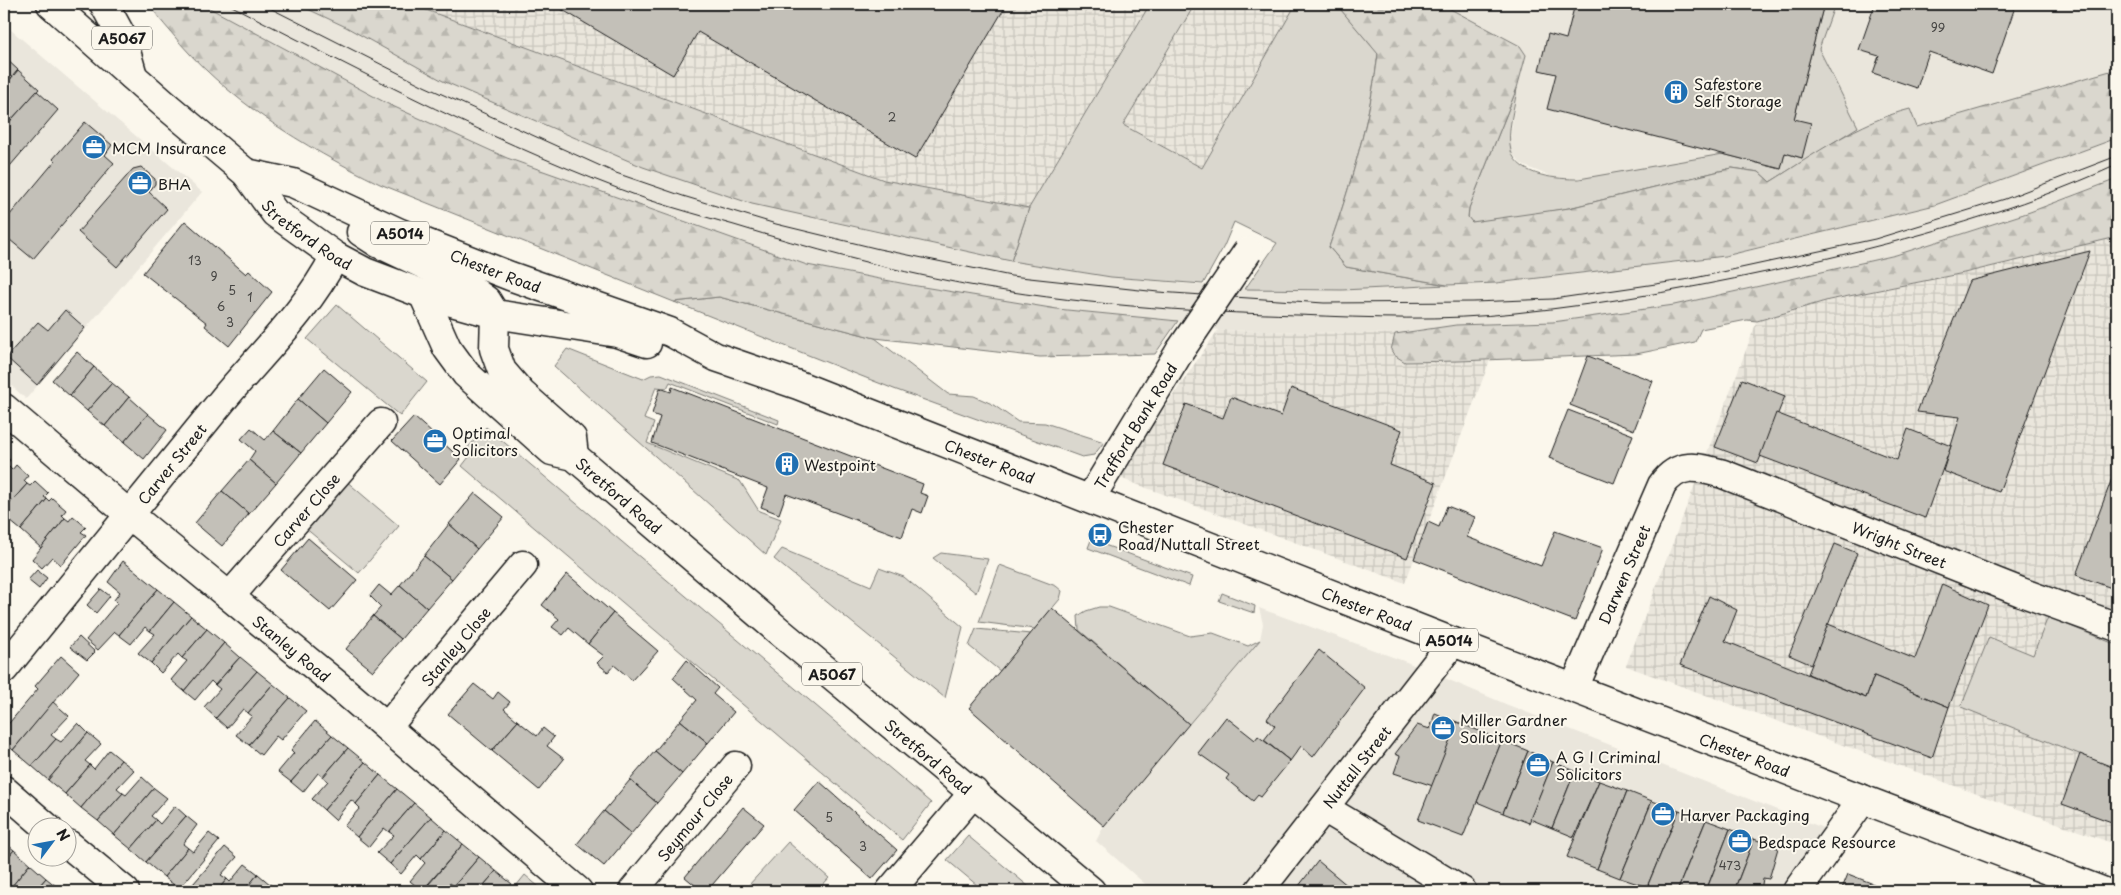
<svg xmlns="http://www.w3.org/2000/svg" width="2121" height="895" font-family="'Playpen Sans',sans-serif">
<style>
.built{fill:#eae6dc}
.industrial{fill:url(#industrial-grid)}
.grass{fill:#dad7ce;stroke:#7b7a75}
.forest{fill:url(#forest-firs);stroke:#7b7a75}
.building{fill:#c3c0b8;stroke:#1c1c1c}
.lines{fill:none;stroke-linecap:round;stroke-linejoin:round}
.minor-casing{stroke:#1c1c1c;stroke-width:31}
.major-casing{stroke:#1c1c1c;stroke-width:31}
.minor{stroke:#fbf7ec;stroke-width:28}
.major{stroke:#fbf7ec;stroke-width:28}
.tram{stroke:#1c1c1c;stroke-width:1}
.minor-bridge-casing{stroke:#1c1c1c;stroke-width:31;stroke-linecap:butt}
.minor-bridge{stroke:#fbf7ec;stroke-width:28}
.labels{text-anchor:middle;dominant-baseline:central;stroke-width:4;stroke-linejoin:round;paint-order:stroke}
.number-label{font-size:12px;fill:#464543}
.shield{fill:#fbf7ec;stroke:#5f5e5a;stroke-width:1}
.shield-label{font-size:14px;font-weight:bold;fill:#1c1c1c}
.poi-label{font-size:15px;fill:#1c1c1c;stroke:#fbf7ec;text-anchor:start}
.street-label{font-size:15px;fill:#1c1c1c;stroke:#fbf7ec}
</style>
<defs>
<pattern id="industrial-grid" width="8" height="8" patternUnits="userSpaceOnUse" patternTransform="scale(1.25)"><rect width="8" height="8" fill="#eae6dc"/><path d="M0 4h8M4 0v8" fill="none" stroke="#c8c5bc"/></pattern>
<pattern id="forest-firs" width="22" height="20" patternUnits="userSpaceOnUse" patternTransform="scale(1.25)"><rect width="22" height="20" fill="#dad7ce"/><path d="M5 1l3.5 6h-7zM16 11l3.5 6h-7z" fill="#bab8b0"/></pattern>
</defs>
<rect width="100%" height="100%" fill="#fbf7ec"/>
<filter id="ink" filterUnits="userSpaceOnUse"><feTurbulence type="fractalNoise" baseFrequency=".02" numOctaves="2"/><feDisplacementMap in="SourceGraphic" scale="10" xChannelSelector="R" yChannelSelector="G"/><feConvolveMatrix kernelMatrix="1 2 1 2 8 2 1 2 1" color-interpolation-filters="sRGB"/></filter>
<g filter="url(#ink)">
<!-- built -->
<g class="built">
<polygon points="202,4 297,4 346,27 811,218 1011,261 1111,277 1245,289 1342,290 1496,283 1725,256 1796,240 1855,223 1935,205 2117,138 2117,179 2030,212 1896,255 1674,305 1553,322 1456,325 1395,334 1218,330 1178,321 1057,309 911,285 807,265 507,158 388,104"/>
<polygon points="1441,4 2117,4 2117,69 1781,169 1557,179 1522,165 1511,152 1510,140 1517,88 1526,55 1520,46"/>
<polygon points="4,24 202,192 26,399 4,379"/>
<polygon points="1259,608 1409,663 1508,705 1836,833 1794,891 1153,891 1096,841 1104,826 1260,640 1263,624"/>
</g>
<!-- industrial -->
<g class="industrial">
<polygon points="410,4 1150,4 1029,208 884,180"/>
<polygon points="1195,4 1296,4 1202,168 1123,125"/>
<polygon points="2117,237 2117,845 1626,666 1757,321 1829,300 1964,273"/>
<polygon points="1218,330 1395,334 1391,344 1405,362 1490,360 1405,583 1117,477"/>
</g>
<!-- grass -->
<g class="grass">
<path d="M1150 4H1195L1123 125 1202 168 1296 4H1336L1378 53C1370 120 1351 184 1329 247L1346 267 1447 285 1342 290 1245 289 1277 243 1234 222 1224 246 1203 284 1111 277 1011 261 1029 208Z"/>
<path d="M1824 4H1835L1819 49 1858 127 1770 182 1759 172 1732 168 1569 208 1484 222H1472L1468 218 1469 208 1517 88C1515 107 1506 132 1511 151 1519 177 1558 179 1579 179L1723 154 1781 169 1785 153 1802 158 1794 119Z"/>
<polygon points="719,297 875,338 948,394 974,396 992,404 1018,422 1045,423 1104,442 1094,455 1082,457 894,389 674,302"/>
<polygon points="337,305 427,382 400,416 307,339"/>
<polygon points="567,349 643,379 651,375 661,374 779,420 778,424 670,382 667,388 656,387 644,419 654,423 647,443 740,481 759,511 781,519 766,555 554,366"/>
<polygon points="486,427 931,803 902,840 462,466 469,457 464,452"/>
<polygon points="345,480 399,526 359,573 304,527"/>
<polygon points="1091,540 1192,577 1189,586 1088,548"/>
<polygon points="782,549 871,586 879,568 904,577 963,627 945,698 774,559"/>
<polygon points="941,553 988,559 976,593 933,558"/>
<polygon points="1000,565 1056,586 1062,591 1060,599 1035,629 979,622"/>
<polygon points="1222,593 1255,606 1254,613 1219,601"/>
<polygon points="1099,607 1109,607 1190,636 1213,633 1248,646 1260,640 1189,724 1079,630 1078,616 1086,611"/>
<polygon points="2048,617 2117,645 2117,769 1961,707 1989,637 2033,655"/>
<polygon points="976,629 1031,634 1000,671 969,646"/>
<polygon points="968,836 1034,891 984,891 947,860"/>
<polygon points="788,842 829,878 817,891 754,891 748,886"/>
<polygon points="525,875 539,887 536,891 512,891"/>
</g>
<!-- forest -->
<g class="forest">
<path d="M150 4H202L388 104 507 158 807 265 911 285 1057 309 1178 321 1155 354 1040 357 875 338 719 297 674 302 380 184C304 147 224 99 170 31 163 23 155 14 150 4Z"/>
<polygon points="297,4 410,4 884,180 1029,208 1011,261 752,204 643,167 443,81 346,27"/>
<path d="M1336 4H1441L1520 46 1526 55 1517 88 1469 208 1468 217 1472 222 1569 208 1732 168 1759 172 1770 182C1815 154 1858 122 1910 109L1917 127 2117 69V138L1935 205 1725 256 1496 283 1447 285 1346 267 1329 247C1351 184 1370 120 1378 54Z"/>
<polygon points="2117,179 2117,237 1964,273 1829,300 1757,321 1747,320 1701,329 1695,342 1636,354 1459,361 1405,362 1394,355 1391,350 1395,334 1456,325 1553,322 1674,305 1778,282 1896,255 2030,212"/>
</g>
<!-- building -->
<g class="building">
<polygon points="564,4 1007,4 915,159 698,32 673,75 561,9"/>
<polygon points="1575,4 1824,4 1794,119 1811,123 1802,158 1785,153 1781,169 1547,109 1556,74 1539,70 1548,34 1566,39"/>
<polygon points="1875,4 2016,4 1992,74 1929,52 1917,88 1873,73 1879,56 1859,50"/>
<polygon points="4,57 18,70 4,87"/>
<polygon points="18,70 39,89 4,128 4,87"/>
<polygon points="37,91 58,110 4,173 4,128"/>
<polygon points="85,122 112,145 105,155 114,163 33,259 4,235 4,222 55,161 53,159"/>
<polygon points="141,167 155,179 155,184 149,192 167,209 117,267 78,232 133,169"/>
<polygon points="185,221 246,274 249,271 272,292 229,346 205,326 207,323 143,273"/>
<polygon points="2090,251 1999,492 1943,471 1960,417 1917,412 1969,281"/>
<polygon points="65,310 85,328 37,385 6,357 38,322 48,330"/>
<polygon points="77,352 94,367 70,396 52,380"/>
<polygon points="1588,356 1653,381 1634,430 1570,405"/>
<polygon points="94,367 112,383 87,411 70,396"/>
<polygon points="324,368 352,392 326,423 298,399"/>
<polygon points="1742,379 1785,396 1758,463 1715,447"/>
<polygon points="112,383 129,397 105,426 87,411"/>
<polygon points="672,387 923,484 920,493 928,496 922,513 912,509 902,537 786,494 779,514 761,507 768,488 652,443 660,417 652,414 660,388 671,392"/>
<polygon points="1291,388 1402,430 1390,465 1436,483 1407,558 1163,465 1186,404 1223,418 1231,397 1281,416"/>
<polygon points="129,397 148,414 124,442 105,426"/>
<polygon points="298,399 326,423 301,453 273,431"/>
<polygon points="1568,410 1633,435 1614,483 1549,458"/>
<polygon points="1776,413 1897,460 1908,429 1951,446 1925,518 1760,456"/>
<polygon points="148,414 167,430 144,459 124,442"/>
<polygon points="414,417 461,459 440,484 392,441"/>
<polygon points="251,428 265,440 273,431 301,453 276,483 249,460 255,451 241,439"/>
<polygon points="4,454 10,460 6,465 9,467 4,473"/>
<polygon points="249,460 276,483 249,514 222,491"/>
<polygon points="16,465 28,476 24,481 27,484 4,510 4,473 9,467 12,470"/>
<polygon points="2117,465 2117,590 2076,575"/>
<polygon points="35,481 48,493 44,497 47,499 21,530 4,516 4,510 27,484 30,486"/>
<polygon points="222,491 249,514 222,546 195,523"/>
<polygon points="475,493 504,517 477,549 449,524"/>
<polygon points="52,498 66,510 62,515 65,518 41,548 21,530 47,499 49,501"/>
<polygon points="1447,506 1475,517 1467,537 1541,566 1555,531 1603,548 1575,621 1414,559 1428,522 1439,527"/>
<polygon points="73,516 86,527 81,532 86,535 61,565 52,557 42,568 32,559 65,518 69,521"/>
<polygon points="449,524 477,549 452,579 424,556"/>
<polygon points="308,538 357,580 330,611 281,570"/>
<polygon points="1835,544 1857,553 1812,665 1789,655"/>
<polygon points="424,556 452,579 427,608 400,585"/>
<polygon points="123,561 158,589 119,635 115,632 98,650 86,640 117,603 114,600 120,592 108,582"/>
<polygon points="37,570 47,578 39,589 28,580"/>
<polygon points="567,574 613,613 588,644 569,628 563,635 552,627 559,619 542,605"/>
<polygon points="1942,584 1988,605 1949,707 1874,676 1866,698 1808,674 1828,624 1915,659"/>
<polygon points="379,585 391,595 400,585 427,608 401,639 373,616 381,607 370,596"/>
<polygon points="101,589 110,596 96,613 87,605"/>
<polygon points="158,589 174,602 150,631 145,627 131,644 119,635"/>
<polygon points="1709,596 1737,610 1725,641 1866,698 1874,676 1949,707 1932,758 1680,665"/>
<polygon points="174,602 191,616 151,663 138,653 155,634 150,631"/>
<polygon points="1052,608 1189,724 1104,826 969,708"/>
<polygon points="613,613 658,651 632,680 614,665 608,672 597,663 604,656 588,644"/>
<polygon points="191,616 207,629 182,658 178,654 161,673 151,663"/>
<polygon points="373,616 401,639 373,671 346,649"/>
<polygon points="207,629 224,643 184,691 171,680 187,661 182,658"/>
<polygon points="79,637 95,652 87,660 70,647"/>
<polygon points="224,643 240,657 215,685 211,681 195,700 184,691"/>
<polygon points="1319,650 1365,688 1313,757 1301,746 1290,761 1264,740 1275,726 1267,719"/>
<polygon points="61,656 79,672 13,750 4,742 4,729 38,689 35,686"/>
<polygon points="240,657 257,671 216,718 204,707 220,689 215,685"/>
<polygon points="687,660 718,688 713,694 734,712 708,743 680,720 697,700 673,678"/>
<polygon points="257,671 273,684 248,713 243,709 227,728 216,718"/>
<polygon points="273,684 290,698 249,745 236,735 252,716 248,713"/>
<polygon points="474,684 493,699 498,692 510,702 504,709 518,721 492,751 448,714"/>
<polygon points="290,698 306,711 281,740 276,736 261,755 249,745"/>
<polygon points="53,702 69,716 51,735 56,739 32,766 13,750"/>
<polygon points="1435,713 1457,722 1433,786 1394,773 1400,756 1395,754 1417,725 1430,729"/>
<polygon points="1226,717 1255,740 1258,736 1290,761 1261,797 1258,795 1253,801 1226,779 1229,775 1198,753"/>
<polygon points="680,720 708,743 682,774 655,751"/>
<polygon points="315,721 332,735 291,782 278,772 294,753 291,750"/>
<polygon points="518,721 537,736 543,728 554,737 547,746 564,759 539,790 492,751"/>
<polygon points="1457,722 1502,740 1463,837 1418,820"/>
<polygon points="78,723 88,733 48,780 32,766 56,739 61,742"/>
<polygon points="88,733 101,744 85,761 90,765 65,794 48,780"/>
<polygon points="332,735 348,748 323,777 318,773 303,792 291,782"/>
<polygon points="1502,740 1528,751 1503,813 1477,802"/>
<polygon points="348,748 365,762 324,810 312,799 328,781 323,777"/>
<polygon points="109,750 121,760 81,808 65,794 90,765 94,769"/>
<polygon points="655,751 682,774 657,803 630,780"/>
<polygon points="1528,751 1553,762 1529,823 1503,813"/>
<polygon points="2080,754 2117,769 2117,824 2062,804"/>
<polygon points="121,760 134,770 117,788 123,793 98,821 81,808"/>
<polygon points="365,762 380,775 356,804 351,800 335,820 324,810"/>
<polygon points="1553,762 1575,771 1552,828 1530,819"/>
<polygon points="1575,771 1599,781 1574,837 1552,828"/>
<polygon points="380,775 397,789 357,837 344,826 360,808 356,804"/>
<polygon points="142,777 154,788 114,835 98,821 123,793 126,795"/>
<polygon points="630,780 657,803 631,834 604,811"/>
<polygon points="819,781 897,850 872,879 794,810"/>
<polygon points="1599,781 1627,791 1597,869 1567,857"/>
<polygon points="154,788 167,798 151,816 156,820 131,849 114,835"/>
<polygon points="397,789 414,803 389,832 384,828 369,847 357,837"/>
<polygon points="1627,791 1652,801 1620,878 1597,869"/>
<polygon points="1652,801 1679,810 1647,887 1620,878"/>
<polygon points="414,803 431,817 390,864 377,853 394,835 389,832"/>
<polygon points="175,806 186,816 146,862 131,849 156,820 160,824"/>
<polygon points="743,807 764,824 707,891 702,891 685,877"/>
<polygon points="1679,810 1706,820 1677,891 1657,891 1647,887"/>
<polygon points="604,811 631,834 604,866 577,844"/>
<polygon points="186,816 197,825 183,844 188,848 164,877 146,862"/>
<polygon points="431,817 446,830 421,859 417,855 401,874 390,864"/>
<polygon points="1706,820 1730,829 1706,891 1677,891"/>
<polygon points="1730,829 1754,839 1734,891 1706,891"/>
<polygon points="446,830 463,844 422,891 410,881 425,863 421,859"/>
<polygon points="209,833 219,841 179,889 164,877 188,848 193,852"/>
<polygon points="1754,839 1778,848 1769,879 1763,878 1761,891 1734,891"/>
<polygon points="4,842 14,850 4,862"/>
<polygon points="463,844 479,857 454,886 450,883 443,891 423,891"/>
<polygon points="225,847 237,857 221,875 227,879 217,891 187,891"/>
<polygon points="14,850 30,864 8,891 4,891 4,862"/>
<polygon points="479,857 496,871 479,891 458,891 454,886"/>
<polygon points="1318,861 1354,891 1295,891"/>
<polygon points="30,864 46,878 35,891 8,891"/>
<polygon points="245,864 258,874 244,891 217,891 227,879 230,882"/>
<polygon points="496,871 512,884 506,891 479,891"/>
<polygon points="258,874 271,885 265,891 244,891"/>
<polygon points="1848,874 1876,885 1874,891 1841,891"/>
<polygon points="46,878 62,891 35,891"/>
<polygon points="1876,885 1892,891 1874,891"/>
</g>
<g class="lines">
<defs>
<g id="minor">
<path id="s1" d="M4 408 130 515 335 683 578 891"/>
<path id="s2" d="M1090 499 1180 351"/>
<path id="s3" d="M230 596 381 423"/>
<path id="s4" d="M4 669C78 578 152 487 226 396 264 351 308 309 335 256"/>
<path id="s5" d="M1574 688 1662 485C1679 461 1698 467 1723 474L2021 592 2117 627"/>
<path id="s6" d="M387 727 523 565"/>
<polyline points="4,790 48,828"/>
<polyline points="1324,808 1462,891"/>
<polyline points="68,844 125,891"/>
<path id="s7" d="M633 891 736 766"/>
<polyline points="890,891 974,792"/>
<path id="s8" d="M1259 891 1453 642"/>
<polyline points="1797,891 1863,799"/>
</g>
<g id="major">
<path id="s9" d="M51 4 163 103 246 173 275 213 335 256 365 272 423 294 495 314 617 333 647 343"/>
<polyline points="104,4 122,37 133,76"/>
<path id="s10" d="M246 173 293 183 400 233 510 276 670 332 716 357 798 385 1453 642 2102 891"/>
<polyline points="361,232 378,243 463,283 487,301 495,314 494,349 502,371 521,393 572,438 574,456"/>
<path id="s11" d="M423 294 447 348 466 374 552 451 574 456 780 632 1091 891"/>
</g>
</defs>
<!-- minor casing -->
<use href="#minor" class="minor-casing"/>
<!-- major casing -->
<use href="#major" class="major-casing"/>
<!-- minor -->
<use href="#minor" class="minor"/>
<!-- major -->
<use href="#major" class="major"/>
<!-- tram -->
<g class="tram">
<path d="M228 4C365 74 504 148 649 200 677 209 706 217 734 225 809 248 886 269 964 284 1073 304 1187 312 1298 315 1370 318 1444 321 1515 313 1614 303 1710 285 1807 263 1912 239 2018 210 2117 165"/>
<polyline points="262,4 424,86 616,173 683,196 776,224 879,249 1011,276 1158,292 1324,303 1473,302 1553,299 1690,279 1875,239 2005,199 2117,156"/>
</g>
<defs>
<polyline id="minor-bridge" points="1180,351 1248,251"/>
</defs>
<!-- minor-bridge casing -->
<use href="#minor-bridge" class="minor-bridge-casing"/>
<!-- minor-bridge -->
<use href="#minor-bridge" class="minor-bridge"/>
</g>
</g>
<!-- icons -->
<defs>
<symbol id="building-disc" viewBox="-11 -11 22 22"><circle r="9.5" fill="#1f6fb2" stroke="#fbf7ec"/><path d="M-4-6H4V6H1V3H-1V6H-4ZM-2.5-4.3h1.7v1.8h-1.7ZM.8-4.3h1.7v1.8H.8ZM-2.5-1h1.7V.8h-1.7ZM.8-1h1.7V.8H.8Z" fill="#fff"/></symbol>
<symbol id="office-disc" viewBox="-11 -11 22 22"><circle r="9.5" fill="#1f6fb2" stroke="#fbf7ec"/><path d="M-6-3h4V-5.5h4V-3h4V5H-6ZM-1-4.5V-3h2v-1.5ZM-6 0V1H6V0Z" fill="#fff"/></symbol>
<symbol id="bus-disc" viewBox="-11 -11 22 22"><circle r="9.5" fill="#1f6fb2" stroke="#fbf7ec"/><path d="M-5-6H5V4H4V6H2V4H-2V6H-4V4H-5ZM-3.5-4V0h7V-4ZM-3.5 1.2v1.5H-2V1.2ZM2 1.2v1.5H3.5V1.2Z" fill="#fff"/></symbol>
</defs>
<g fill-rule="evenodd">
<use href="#building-disc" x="1662" y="78" width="28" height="28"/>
<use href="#office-disc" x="80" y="133" width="28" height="28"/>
<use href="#office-disc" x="126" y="169" width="28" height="28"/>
<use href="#office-disc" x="421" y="427" width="28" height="28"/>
<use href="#building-disc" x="773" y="450" width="28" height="28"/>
<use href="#bus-disc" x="1086" y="521" width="28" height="28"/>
<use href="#office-disc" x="1429" y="714" width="28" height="28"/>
<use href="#office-disc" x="1524" y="751" width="28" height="28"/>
<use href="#office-disc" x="1649" y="800" width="28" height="28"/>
<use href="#office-disc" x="1726" y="827" width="28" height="28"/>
</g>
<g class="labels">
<!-- number labels -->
<g class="number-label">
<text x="1938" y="27">99</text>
<text x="892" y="117">2</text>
<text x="195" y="260">13</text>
<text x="214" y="276">9</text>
<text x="232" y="290">5</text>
<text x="250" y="297">1</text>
<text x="221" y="306">6</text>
<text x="230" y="322">3</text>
<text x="829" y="817">5</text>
<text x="863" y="846">3</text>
<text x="1730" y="865">473</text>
</g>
<!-- shield labels -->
<g class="shield">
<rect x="92" y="26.5" width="60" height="23" rx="4"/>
<rect x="371" y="221.5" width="58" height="23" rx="4"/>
<rect x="1420" y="628.5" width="58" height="23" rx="4"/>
<rect x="802" y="662.5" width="60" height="23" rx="4"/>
</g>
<g class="shield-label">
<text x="122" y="38">A5067</text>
<text x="400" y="233">A5014</text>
<text x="1449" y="640">A5014</text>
<text x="832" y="674">A5067</text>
</g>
<!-- poi labels -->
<g class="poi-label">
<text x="1694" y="83">Safestore<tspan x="1694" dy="17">Self Storage</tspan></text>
<text x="112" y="147">MCM Insurance</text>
<text x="158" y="183">BHA</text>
<text x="452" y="432">Optimal<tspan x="452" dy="17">Solicitors</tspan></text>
<text x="804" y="464">Westpoint</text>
<text x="1118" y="526">Chester<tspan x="1118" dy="17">Road/Nuttall Street</tspan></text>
<text x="1460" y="719">Miller Gardner<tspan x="1460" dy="17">Solicitors</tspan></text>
<text x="1556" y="756">A G I Criminal<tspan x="1556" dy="17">Solicitors</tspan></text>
<text x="1680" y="814">Harver Packaging</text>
<text x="1758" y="841">Bedspace Resource</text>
</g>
<!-- street labels -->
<g class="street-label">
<text stroke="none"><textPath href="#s9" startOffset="346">Stretford Road</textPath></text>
<text stroke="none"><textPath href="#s10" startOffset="269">Chester Road</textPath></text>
<text stroke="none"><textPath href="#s2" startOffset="86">Trafford Bank Road</textPath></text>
<text stroke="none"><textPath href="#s10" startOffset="799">Chester Road</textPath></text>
<text stroke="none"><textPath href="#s4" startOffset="265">Carver Street</textPath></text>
<text stroke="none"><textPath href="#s11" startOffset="289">Stretford Road</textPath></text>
<text stroke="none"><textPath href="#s3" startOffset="115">Carver Close</textPath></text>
<text stroke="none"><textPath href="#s5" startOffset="479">Wright Street</textPath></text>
<text stroke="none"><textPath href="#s5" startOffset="124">Darwen Street</textPath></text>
<text stroke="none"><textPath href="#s10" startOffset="1204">Chester Road</textPath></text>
<text stroke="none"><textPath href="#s6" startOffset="106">Stanley Close</textPath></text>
<text stroke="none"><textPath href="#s1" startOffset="375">Stanley Road</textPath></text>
<text stroke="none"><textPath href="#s10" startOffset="1609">Chester Road</textPath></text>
<text stroke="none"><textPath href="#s11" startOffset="694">Stretford Road</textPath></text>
<text stroke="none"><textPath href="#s8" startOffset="158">Nuttall Street</textPath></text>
<text stroke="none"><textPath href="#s7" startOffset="96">Seymour Close</textPath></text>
</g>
</g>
<!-- margin -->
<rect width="2121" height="895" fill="none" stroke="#fbf7ec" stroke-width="20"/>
<rect x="10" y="10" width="2101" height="875" fill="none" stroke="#1c1c1c" stroke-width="2" filter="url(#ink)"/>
<!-- north arrow -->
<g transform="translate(52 842) rotate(58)"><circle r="24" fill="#fbf7ec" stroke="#a29f99"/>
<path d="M0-4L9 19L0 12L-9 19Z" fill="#1f6fb2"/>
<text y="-8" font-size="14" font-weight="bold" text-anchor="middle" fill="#1c1c1c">N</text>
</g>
</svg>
